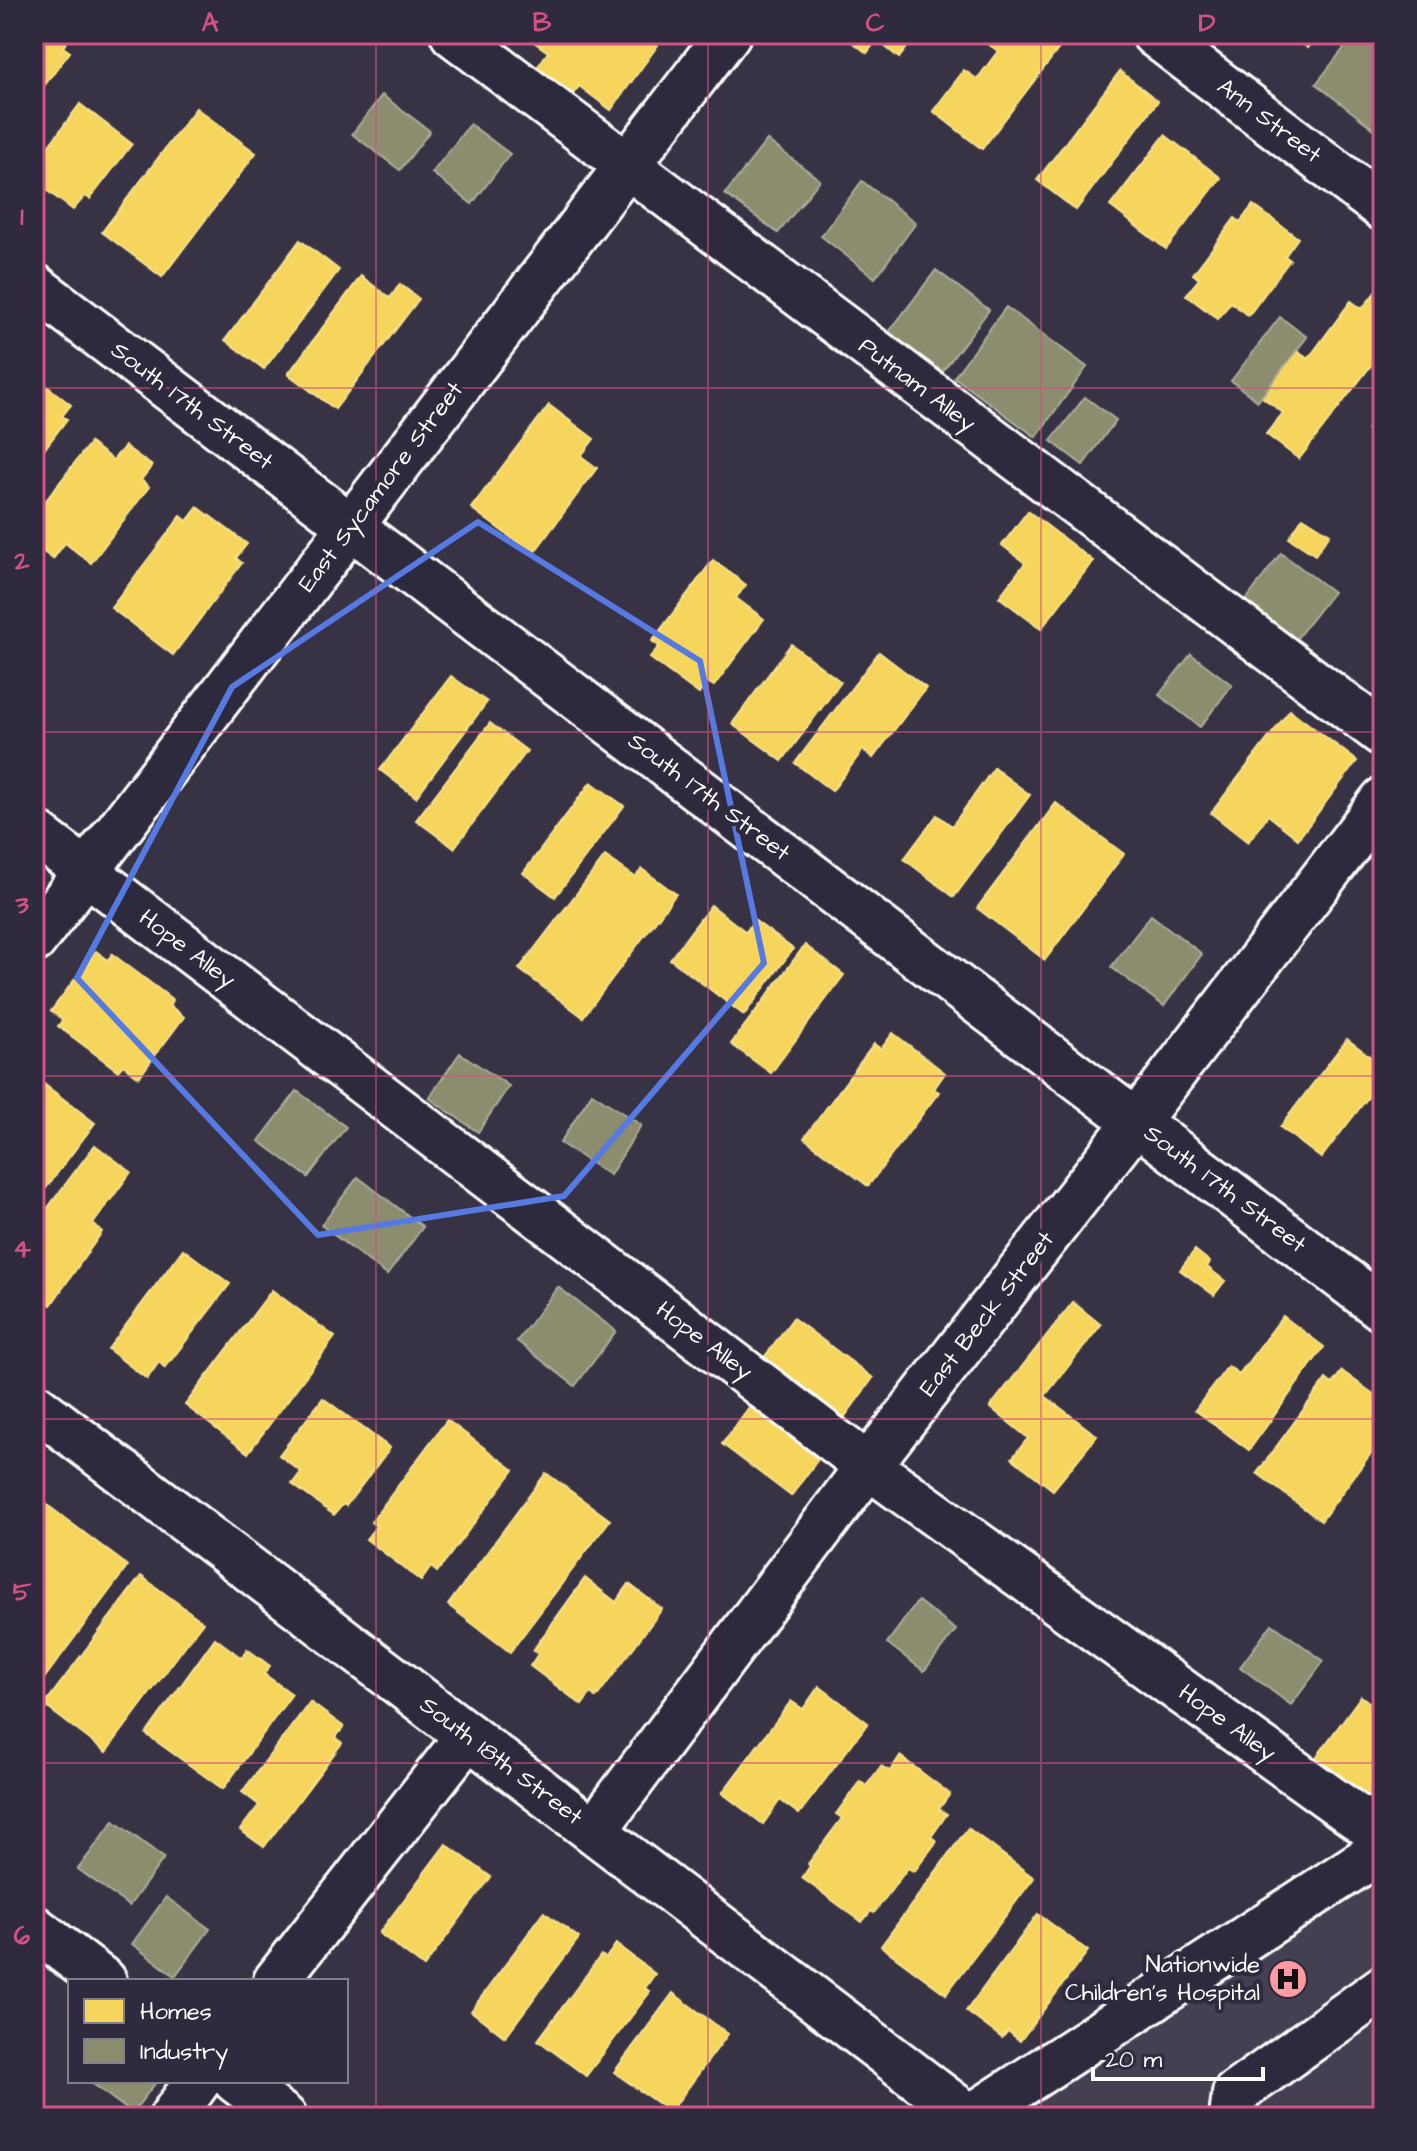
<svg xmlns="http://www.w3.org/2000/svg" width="1417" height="2151" font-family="'Architects Daughter',sans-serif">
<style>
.built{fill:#444051}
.homes{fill:#f6d55c;stroke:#f9e28d;stroke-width:2}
.industry{fill:#8c8c6e;stroke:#aeae9a;stroke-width:2}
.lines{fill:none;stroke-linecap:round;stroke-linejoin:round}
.minor-casing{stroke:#fff;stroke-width:50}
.minor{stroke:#2f2a3d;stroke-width:44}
.marked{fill:none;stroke:#567ae2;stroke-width:6;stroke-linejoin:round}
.grid{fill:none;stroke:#d15284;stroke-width:2;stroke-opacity:0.55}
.labels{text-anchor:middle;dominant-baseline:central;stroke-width:8;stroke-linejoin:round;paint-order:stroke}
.street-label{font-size:24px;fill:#fff;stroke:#2f2a3d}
.poi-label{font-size:24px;fill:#fff;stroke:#2f2a3d;text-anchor:end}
.neatline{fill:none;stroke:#d15284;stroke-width:3}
.grid-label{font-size:26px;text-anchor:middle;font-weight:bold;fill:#d15284}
</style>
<rect width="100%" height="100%" fill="#373345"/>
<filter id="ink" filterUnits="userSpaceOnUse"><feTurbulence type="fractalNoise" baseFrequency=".0125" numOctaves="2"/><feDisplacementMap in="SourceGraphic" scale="16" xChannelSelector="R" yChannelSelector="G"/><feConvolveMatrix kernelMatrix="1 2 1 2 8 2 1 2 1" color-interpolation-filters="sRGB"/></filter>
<g filter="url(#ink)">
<!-- built -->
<polygon class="built" points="1383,1845 1383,2117 995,2117"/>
<!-- homes -->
<g class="homes">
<polygon points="34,34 73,34 63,47 70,52 34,99"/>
<polygon points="540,34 643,34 658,45 611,110 579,86 566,106 529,79 548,52 534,42"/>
<polygon points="842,34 917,34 899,58 877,40 867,53"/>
<polygon points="992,34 1070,34 982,149 933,111 964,70 977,79 998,51 985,42"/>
<polygon points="1289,34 1319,34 1308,48"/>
<polygon points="1120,71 1158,101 1076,210 1037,180"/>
<polygon points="80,104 132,144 90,199 85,196 73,210 34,181 34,175 43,164 38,160"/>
<polygon points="196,108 256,153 162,277 102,232"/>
<polygon points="1165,135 1221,178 1166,249 1110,206"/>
<polygon points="1253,205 1298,238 1285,256 1290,260 1248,316 1231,302 1218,319 1186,295 1199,279 1193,274 1235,218 1240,222"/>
<polygon points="300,240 339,270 264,369 225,340"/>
<polygon points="361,276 390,298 400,284 419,299 335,409 288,374"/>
<polygon points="1383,282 1383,350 1299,459 1266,434 1283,413 1261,396 1296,350 1308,359 1351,301 1362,309"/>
<polygon points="34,376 71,405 62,416 67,419 34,463"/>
<polygon points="1383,399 1383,442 1367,430 1379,415 1374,410"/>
<polygon points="549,405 594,439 581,456 597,468 533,554 471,508"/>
<polygon points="90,443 113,460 125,446 152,466 141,480 149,487 91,563 65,543 53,559 34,545 34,516"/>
<polygon points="198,507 247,544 236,558 242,563 173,655 111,608 181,516 187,521"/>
<polygon points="1028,511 1093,561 1041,629 999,597 1025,563 1002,545"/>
<polygon points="1303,517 1330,534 1315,555 1289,538"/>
<polygon points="713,560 746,585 736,598 764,619 714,686 707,682 699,694 650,658 659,646 652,641"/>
<polygon points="791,644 841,682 782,761 732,724"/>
<polygon points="879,652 926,688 873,758 863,750 832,791 795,763"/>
<polygon points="451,676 487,702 416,797 380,770"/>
<polygon points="1290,710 1357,761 1298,839 1268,815 1248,842 1211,813"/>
<polygon points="490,723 527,751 454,848 416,820"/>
<polygon points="994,768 1030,795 954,897 904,859 937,815 952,826"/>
<polygon points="591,782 624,806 555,897 523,873"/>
<polygon points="1056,803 1124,854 1045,960 977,908"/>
<polygon points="605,856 635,877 642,869 676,894 583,1017 519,969"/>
<polygon points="711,905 746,932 754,920 793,949 744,1015 670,959"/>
<polygon points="805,945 844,975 771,1073 731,1044"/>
<polygon points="96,951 108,960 112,954 173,1000 169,1005 184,1017 139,1077 123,1065 118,1071 58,1026 63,1020 51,1011"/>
<polygon points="893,1033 945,1073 934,1089 939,1092 868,1186 804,1138 874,1044 881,1049"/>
<polygon points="1347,1039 1383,1066 1383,1078 1321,1158 1280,1127"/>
<polygon points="40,1081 95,1123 34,1204 34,1089"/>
<polygon points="95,1145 131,1172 93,1224 102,1232 51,1305 34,1292 34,1226"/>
<polygon points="183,1249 230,1284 165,1368 159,1362 147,1379 108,1349"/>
<polygon points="1195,1250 1210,1262 1207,1267 1225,1281 1214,1295 1180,1270"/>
<polygon points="272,1290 335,1337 248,1453 185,1405"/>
<polygon points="1073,1302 1101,1325 1045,1396 1097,1436 1053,1490 1012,1458 1028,1438 990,1407"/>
<polygon points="1283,1316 1324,1347 1249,1450 1195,1410 1228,1366 1239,1374"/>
<polygon points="793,1318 873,1378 843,1419 763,1359"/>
<polygon points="1342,1371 1383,1401 1383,1437 1321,1521 1257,1473 1326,1379 1332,1384"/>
<polygon points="323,1398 390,1448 346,1506 343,1504 334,1515 292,1484 301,1472 279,1455"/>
<polygon points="750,1406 819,1458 791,1496 722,1444"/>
<polygon points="447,1420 514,1470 437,1572 431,1567 421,1581 366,1539 376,1526 371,1522"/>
<polygon points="546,1473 610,1520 510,1652 448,1605"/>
<polygon points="34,1495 128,1566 37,1688 34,1685"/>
<polygon points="141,1576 203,1622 106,1752 44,1705"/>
<polygon points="585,1578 616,1602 629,1584 662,1609 596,1698 591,1693 582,1705 530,1666 538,1654 533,1650"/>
<polygon points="215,1638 242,1658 247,1649 270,1666 264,1674 292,1694 223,1789 146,1734"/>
<polygon points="819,1686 868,1723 799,1814 780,1800 763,1824 722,1793 791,1701 803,1709"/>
<polygon points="1361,1696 1383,1713 1383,1806 1376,1816 1309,1767"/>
<polygon points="310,1702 344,1727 336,1737 342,1743 264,1847 240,1830 259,1805 242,1792"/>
<polygon points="900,1756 950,1794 939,1809 947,1814 931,1837 937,1841 914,1872 908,1868 874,1913 871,1911 862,1922 802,1878 810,1866 808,1864 842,1818 836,1814 860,1781 866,1786 881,1766 890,1771"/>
<polygon points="968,1828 1034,1878 946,1994 881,1946"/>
<polygon points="446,1844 491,1877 424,1967 379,1933"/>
<polygon points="544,1912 579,1938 505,2037 471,2011"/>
<polygon points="1038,1914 1088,1951 1020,2041 1008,2031 1002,2038 966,2011"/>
<polygon points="616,1944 655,1974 645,1988 650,1992 586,2076 538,2040 601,1955 606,1958"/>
<polygon points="673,1993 728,2034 670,2112 614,2072"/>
</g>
<!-- industry -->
<g class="industry">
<polygon points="1355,34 1383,34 1383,136 1316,84"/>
<polygon points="382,95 430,131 400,170 352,134"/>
<polygon points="470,124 510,154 472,204 432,173"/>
<polygon points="767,140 820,180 778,233 725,194"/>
<polygon points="862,181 916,223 875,278 821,236"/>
<polygon points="936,270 989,310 942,372 889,332"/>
<polygon points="1006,307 1087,367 1036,437 954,377"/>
<polygon points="1280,317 1307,337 1258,401 1231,381"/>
<polygon points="1085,397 1116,420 1083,465 1051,441"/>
<polygon points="1281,553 1333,592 1293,643 1243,604"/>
<polygon points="1191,654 1232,685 1200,727 1159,695"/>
<polygon points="1151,915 1202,954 1164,1006 1111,967"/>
<polygon points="460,1053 509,1086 478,1132 429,1098"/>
<polygon points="297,1091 346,1127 308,1177 259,1141"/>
<polygon points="592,1093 641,1125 610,1175 560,1143"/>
<polygon points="358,1177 423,1227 387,1275 321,1225"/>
<polygon points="558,1287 616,1331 575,1386 517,1341"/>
<polygon points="918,1601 956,1630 924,1671 887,1643"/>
<polygon points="1272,1624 1324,1661 1291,1705 1240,1667"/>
<polygon points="114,1821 164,1858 129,1906 78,1869"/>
<polygon points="166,1897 210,1929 175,1976 132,1944"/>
<polygon points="89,2081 157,2081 132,2113"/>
</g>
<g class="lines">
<defs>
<g id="minor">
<polyline points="453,34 1383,734"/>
<polyline points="1154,34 1383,208"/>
<polyline points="34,286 1383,1309"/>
<polyline points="34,832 868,1466 1383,1836"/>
<polyline points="34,940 728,34"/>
<polyline points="34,1405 969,2117"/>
<polyline points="594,1831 868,1466 1136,1122 1383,800"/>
<polyline points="34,1928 104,1981"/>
<polyline points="276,1981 468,1736"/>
<polyline points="236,2081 284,2117"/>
<polyline points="172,2117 198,2081"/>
<polyline points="971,2117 1383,1849"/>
<polyline points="1232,2117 1235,2094 1383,1988"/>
</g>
</defs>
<!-- minor casing -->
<use href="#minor" class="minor-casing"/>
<!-- minor -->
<use href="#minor" class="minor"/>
</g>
</g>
<!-- marked area -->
<path class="marked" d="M478 522 700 661 764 963 564 1196 318 1235 77 978 232 687Z"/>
<!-- grid -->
<path class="grid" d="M376 34V2117M708 34V2117M1041 34V2117M34 388H1383M34 732H1383M34 1076H1383M34 1419H1383M34 1763H1383"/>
<!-- icons -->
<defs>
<symbol id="hospital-disc" viewBox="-11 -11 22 22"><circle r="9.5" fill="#ff9aa2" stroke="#2f2a3d"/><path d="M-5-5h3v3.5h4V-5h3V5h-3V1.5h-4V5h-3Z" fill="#111"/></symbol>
</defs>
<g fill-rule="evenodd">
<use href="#hospital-disc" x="1266" y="1957" width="44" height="44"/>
</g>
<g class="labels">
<!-- street labels -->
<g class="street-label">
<text transform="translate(1269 121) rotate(37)">Ann Street</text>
<text transform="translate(917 385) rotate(37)">Putnam Alley</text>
<text transform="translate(192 406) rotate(37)">South 17th Street</text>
<text transform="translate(381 487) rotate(-53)">East Sycamore Street</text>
<text transform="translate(709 797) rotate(37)">South 17th Street</text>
<text transform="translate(187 949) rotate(37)">Hope Alley</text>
<text transform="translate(1225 1189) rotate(37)">South 17th Street</text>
<text transform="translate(987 1314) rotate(-52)">East Beck Street</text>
<text transform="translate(704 1341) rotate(37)">Hope Alley</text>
<text transform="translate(1227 1723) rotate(36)">Hope Alley</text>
<text transform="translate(501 1761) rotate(37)">South 18th Street</text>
</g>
<!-- poi labels -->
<g class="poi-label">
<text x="1260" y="1965">Nationwide<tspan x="1260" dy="28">Children's Hospital</tspan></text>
</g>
</g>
<!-- margin -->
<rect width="1417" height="2151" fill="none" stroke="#2f2a3d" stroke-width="88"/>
<!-- legend -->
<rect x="68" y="1979" width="280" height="104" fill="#2f2a3d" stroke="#827f8b" stroke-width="2"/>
<rect x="84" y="1999" width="40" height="24" fill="#f6d55c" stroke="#827f8b" stroke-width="2"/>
<text x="140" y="2019" font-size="24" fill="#ffffff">Homes</text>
<rect x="84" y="2039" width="40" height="24" fill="#8c8c6e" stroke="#827f8b" stroke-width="2"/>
<text x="140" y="2059" font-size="24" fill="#ffffff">Industry</text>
<!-- scale -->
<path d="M1093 2067v12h170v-12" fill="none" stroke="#ffffff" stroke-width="4"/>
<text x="1105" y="2067" font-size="24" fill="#ffffff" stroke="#2f2a3d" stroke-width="6" paint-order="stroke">20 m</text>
<rect x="44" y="44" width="1329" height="2063" class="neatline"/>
<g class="grid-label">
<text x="210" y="31">A</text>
<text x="542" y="31">B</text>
<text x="875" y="31">C</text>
<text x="1207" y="31">D</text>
<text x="22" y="225">1</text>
<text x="22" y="569">2</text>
<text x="22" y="913">3</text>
<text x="22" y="1257">4</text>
<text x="22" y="1600">5</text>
<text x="22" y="1944">6</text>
</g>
</svg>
